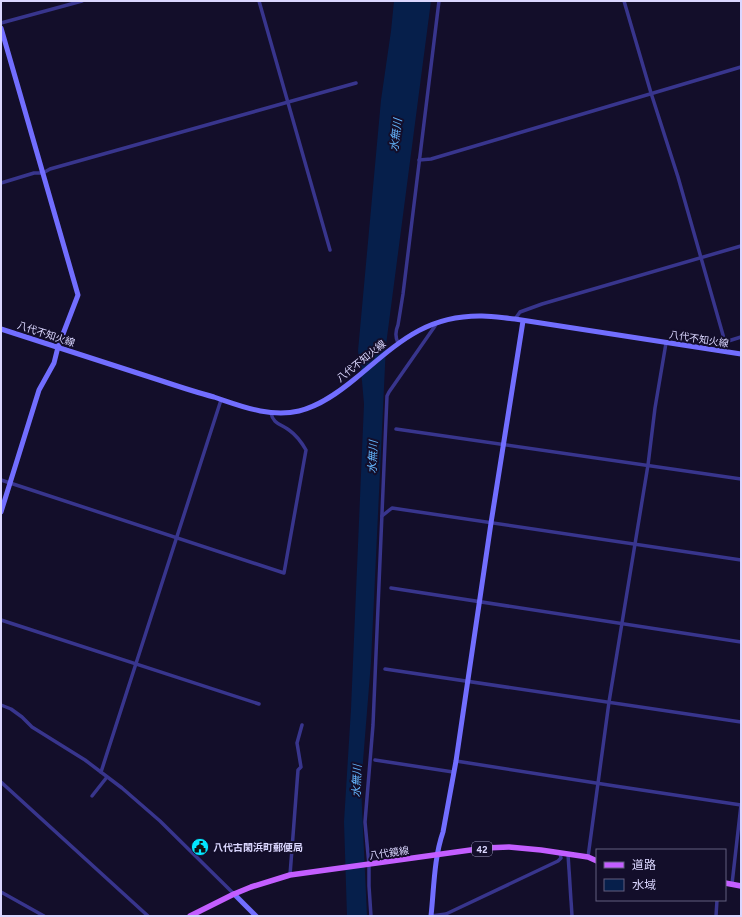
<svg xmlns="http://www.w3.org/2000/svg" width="742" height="917" font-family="Figtree,'Noto Sans JP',sans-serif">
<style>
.water{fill:#061f4b}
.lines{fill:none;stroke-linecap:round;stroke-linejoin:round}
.street{stroke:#38358d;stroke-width:3.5}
.secondary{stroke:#726eff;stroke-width:5}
.primary{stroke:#c35eff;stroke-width:5.5}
.labels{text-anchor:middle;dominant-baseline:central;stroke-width:4;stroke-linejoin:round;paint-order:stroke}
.shield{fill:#130e2a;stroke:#9f9bbf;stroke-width:1}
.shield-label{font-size:9px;font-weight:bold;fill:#dbd7ff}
.street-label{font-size:10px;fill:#dbd7ff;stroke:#130e2a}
.poi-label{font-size:10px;font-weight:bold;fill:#dbd7ff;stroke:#130e2a;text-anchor:start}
.water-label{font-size:11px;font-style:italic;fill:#65b7ff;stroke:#130e2a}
</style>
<rect width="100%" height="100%" fill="#130e2a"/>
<!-- water -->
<polygon class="water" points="394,1 431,1 386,345 371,662 361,786 367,916 347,916 344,822 351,709 364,404 362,381 358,351 381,100 391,31"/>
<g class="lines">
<!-- street -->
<g class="street">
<polyline points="259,1 330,250"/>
<polyline points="624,1 651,93 678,177 725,342 741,337"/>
<polyline points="1,23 82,1"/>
<polyline points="419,160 431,159 741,67"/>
<polyline points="1,183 34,173 43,173 50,169 356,83"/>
<polyline points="515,319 520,312 542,304 741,246"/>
<path d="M398 343C395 337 395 332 398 325L403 294 439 1"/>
<polyline points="396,429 741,479"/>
<path d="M1 480 284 573 306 450C302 443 296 435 289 430 281 424 273 424 271 413"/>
<polyline points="382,516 392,508 741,560"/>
<polyline points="391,588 741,642"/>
<polyline points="1,620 259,704"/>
<polyline points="385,669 741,722"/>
<polyline points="1,705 11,709 22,717 32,727 85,760 122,788 160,821 234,894"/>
<polyline points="375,760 453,772"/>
<polyline points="456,761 615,786 741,805"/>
<polyline points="101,772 221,400"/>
<polyline points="1,782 148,916"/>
<polyline points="92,796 107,777"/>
<polyline points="568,854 572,916"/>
<polyline points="588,857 609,702 648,465 655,408 666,343"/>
<polyline points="290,875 298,770 301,767 297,743 302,725"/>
<polyline points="732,884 741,805"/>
<polyline points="1,892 44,916"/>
<polyline points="371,916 369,886 369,865 365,822 373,725 387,396 389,392 435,326 435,323"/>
<polyline points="431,916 446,914 558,861 561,858 560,853"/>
<polyline points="716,916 717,900"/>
</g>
<!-- secondary -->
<g class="secondary">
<polyline points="1,28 78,295 58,347 54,363 39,390 1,512"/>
<path d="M1 329C54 346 106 363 159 380 177 386 195 392 214 397 241 406 270 418 299 411 320 406 339 392 356 378 397 344 425 315 482 316 493 316 504 318 515 319L741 354"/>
<polyline points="234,894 256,916"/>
<path d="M431 916C434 888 434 858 443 832L456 761 491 523 523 321"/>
</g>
<!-- primary -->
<g class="primary">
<polyline points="725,883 741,886"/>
<polyline points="190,916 234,894 251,887 290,875 485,848 509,847 541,850 588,857 597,861"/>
</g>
</g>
<!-- icons -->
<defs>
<symbol id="civic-disc" viewBox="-11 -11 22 22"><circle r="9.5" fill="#03e6ff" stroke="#130e2a"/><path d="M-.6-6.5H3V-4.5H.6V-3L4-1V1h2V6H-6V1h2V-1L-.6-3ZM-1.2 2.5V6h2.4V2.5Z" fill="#111"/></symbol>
</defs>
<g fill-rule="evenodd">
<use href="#civic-disc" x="190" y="837" width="20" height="20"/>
</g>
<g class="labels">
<!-- shield labels -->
<rect class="shield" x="472" y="842" width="20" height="14" rx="3"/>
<g class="shield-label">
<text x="482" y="849">42</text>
</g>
<!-- street labels -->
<g class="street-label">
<text transform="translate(46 334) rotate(18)">八代不知火線</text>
<text transform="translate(699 339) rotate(9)">八代不知火線</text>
<text transform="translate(361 361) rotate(-39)">八代不知火線</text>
<text transform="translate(389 853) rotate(-8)">八代鏡線</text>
</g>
<!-- poi labels -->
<g class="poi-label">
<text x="213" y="847">八代古閑浜町郵便局</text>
</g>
<!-- water labels -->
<g class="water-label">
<text transform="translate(396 135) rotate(-83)">水無川</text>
<text transform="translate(373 457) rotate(-87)">水無川</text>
<text transform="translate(357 781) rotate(-88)">水無川</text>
</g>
</g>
<!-- border -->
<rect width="742" height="917" fill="none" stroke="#dbd7ff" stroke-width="4"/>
<!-- legend -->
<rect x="596" y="849" width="130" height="52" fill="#130e2a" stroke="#635e7f"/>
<rect x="604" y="862" width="20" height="6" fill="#c35eff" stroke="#635e7f"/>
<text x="632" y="869" font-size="12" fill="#dbd7ff">道路</text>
<rect x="604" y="879" width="20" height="12" fill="#061f4b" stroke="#635e7f"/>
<text x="632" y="889" font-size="12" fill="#dbd7ff">水域</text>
</svg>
